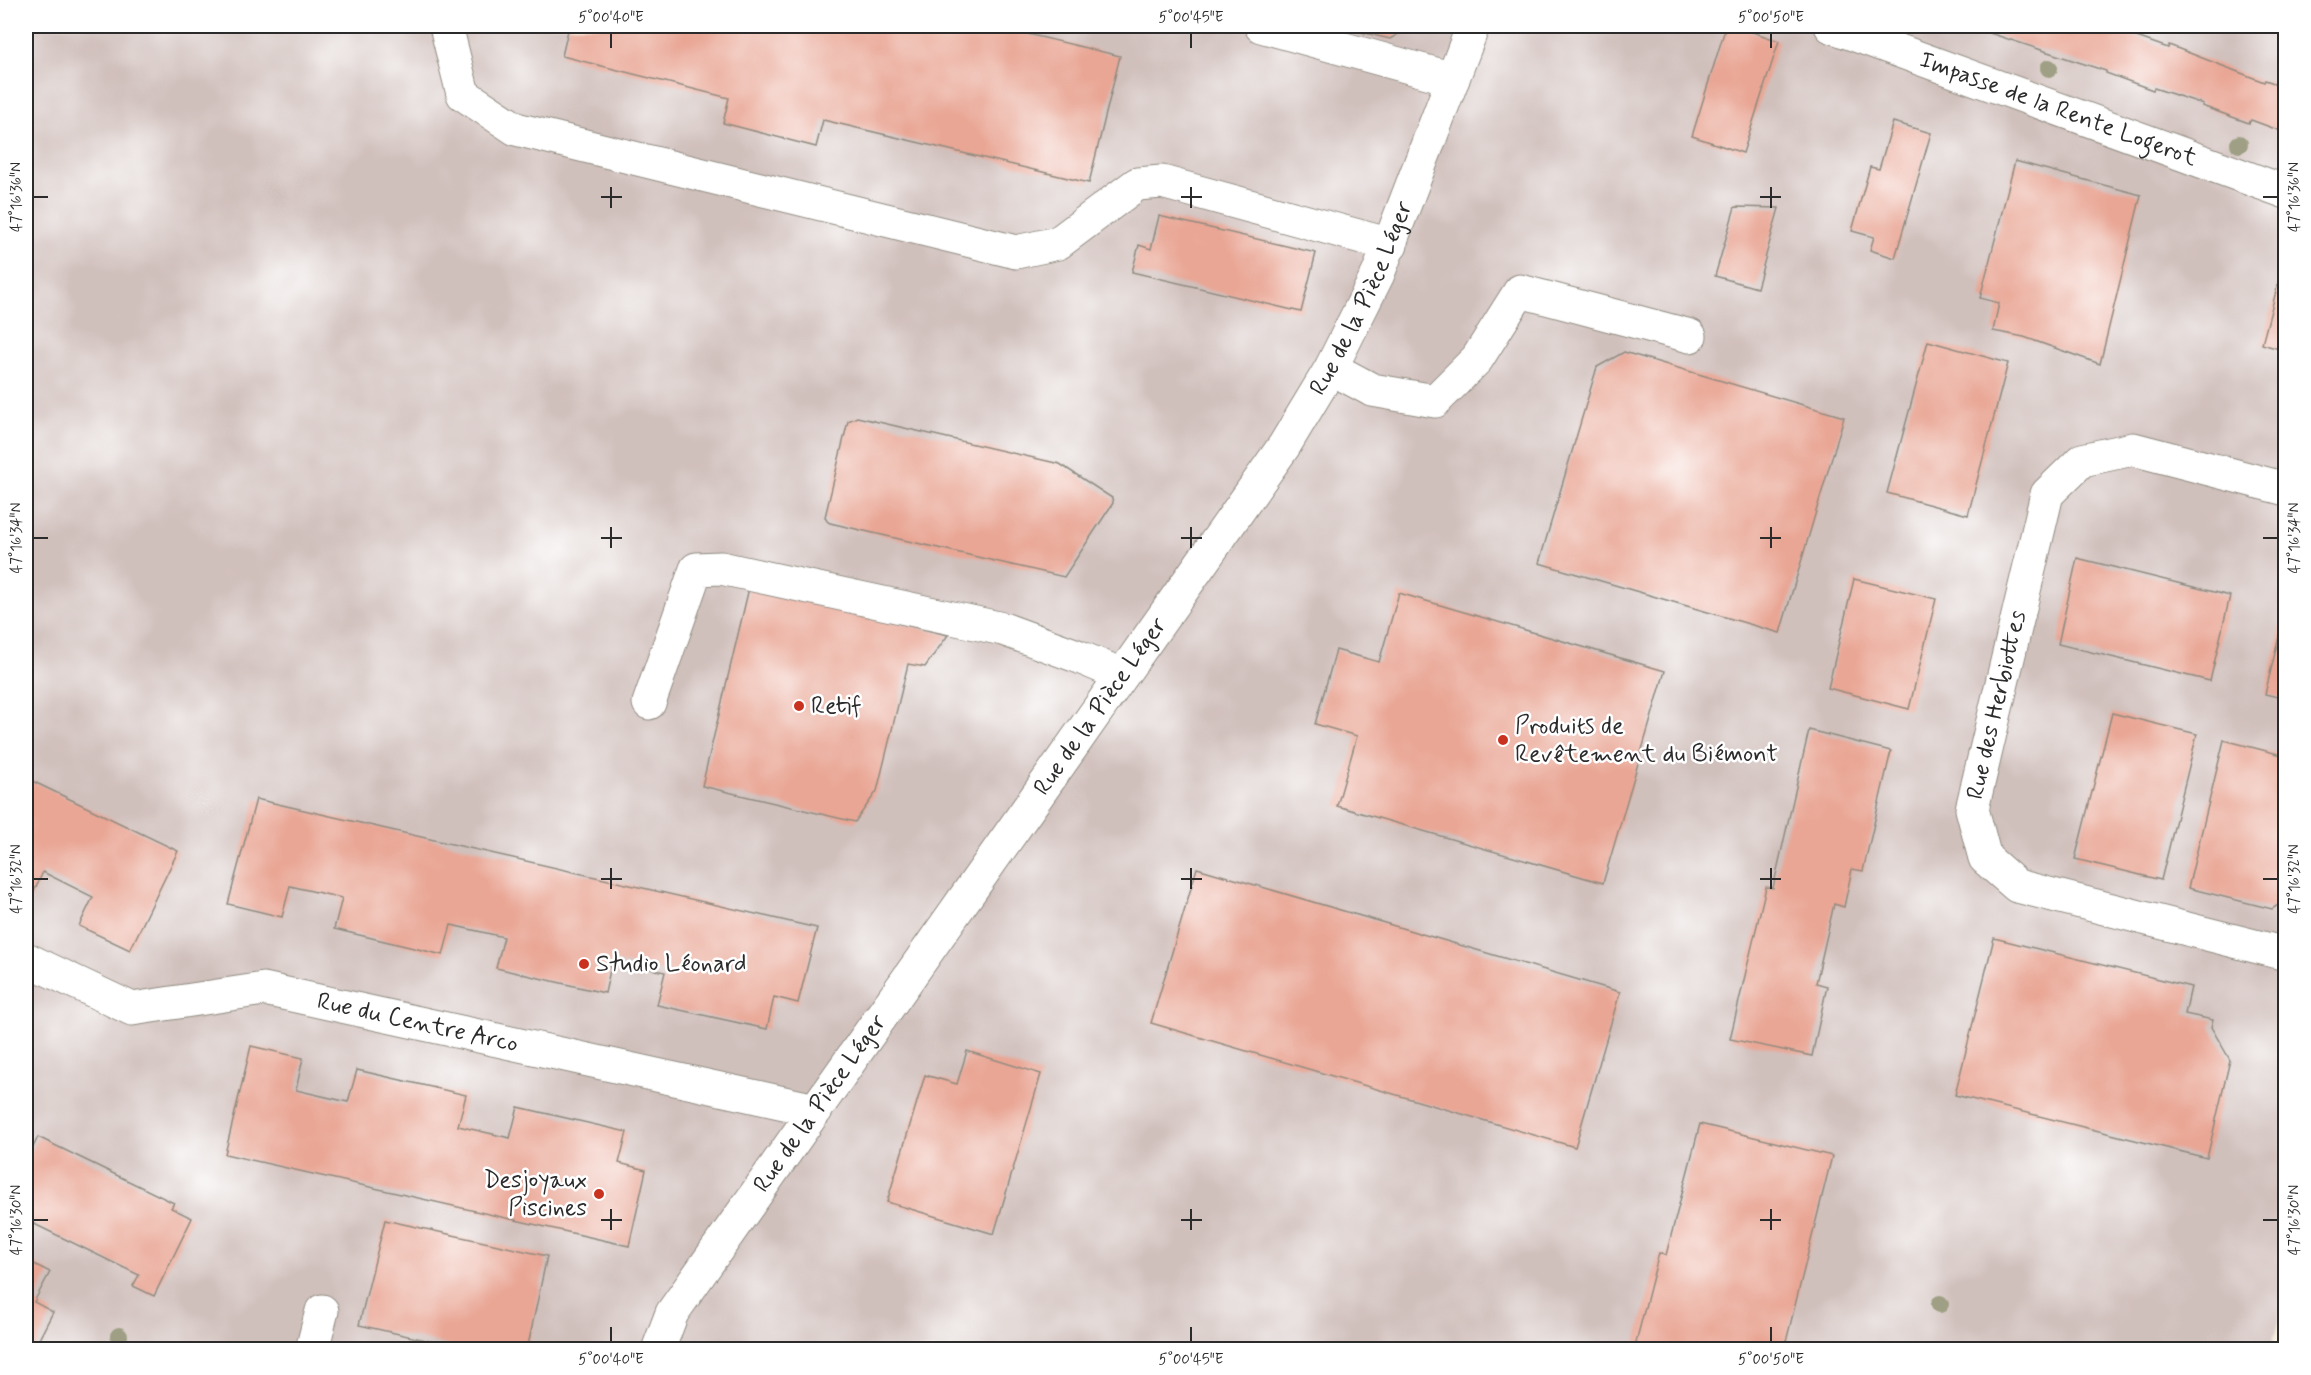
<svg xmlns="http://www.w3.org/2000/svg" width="2311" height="1375" font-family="Mynerve,sans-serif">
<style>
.industrial{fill:#d0c0bc}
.building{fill:#e9a694}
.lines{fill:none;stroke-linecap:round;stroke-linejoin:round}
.minor-casing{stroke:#908b80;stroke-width:35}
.minor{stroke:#fff;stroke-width:33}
.tree{fill:#9e9f84}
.ticks{fill:none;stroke:#2b2b2b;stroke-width:2}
.poi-dot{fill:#c8321e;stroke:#fff;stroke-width:2}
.labels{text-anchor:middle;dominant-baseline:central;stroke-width:5;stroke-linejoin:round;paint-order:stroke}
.street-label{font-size:24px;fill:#2b2b2b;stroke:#fff}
.poi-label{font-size:24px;fill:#2b2b2b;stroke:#fff;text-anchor:start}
.neatline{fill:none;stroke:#2b2b2b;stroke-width:2}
.ticks-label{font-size:15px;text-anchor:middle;fill:#2b2b2b}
</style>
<rect width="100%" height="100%" fill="#fff"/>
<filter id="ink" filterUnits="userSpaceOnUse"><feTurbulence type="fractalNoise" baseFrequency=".0167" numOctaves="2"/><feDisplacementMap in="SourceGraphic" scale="12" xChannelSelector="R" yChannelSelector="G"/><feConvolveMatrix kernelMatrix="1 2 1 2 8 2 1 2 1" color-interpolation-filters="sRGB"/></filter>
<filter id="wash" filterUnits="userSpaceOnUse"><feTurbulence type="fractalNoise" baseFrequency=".008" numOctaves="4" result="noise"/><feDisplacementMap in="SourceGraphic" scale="24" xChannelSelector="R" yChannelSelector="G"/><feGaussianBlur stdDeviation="1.35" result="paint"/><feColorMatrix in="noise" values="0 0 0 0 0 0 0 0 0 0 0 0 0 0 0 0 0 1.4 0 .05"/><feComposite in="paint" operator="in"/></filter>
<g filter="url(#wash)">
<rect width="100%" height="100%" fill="#f5ebd6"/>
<!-- industrial -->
<polygon class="industrial" points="26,26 2285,26 2286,1294 2271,1349 26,1349"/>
<g id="blocks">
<!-- building -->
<g class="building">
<polygon points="569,26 994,26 1120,56 1089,183 823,120 816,147 723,123 729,98 562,56"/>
<polygon points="1335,26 1412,26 1390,39"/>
<polygon points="1726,26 1735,26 1779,41 1743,153 1692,136"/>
<polygon points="1968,26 2114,26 2122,28 2120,31 2168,48 2169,45 2264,82 2265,80 2286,87 2286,133 2251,120 2249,123 2202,106 2203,104 2154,88 2153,90 2106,73 2106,71"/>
<polygon points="1893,122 1931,133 1895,258 1870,250 1874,237 1852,231 1870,167 1879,169"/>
<polygon points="2015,161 2141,195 2100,364 2024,337 1993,331 1999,303 1980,298"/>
<polygon points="1735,207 1779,208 1757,288 1715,276"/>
<polygon points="1159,216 1316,253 1301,312 1132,272 1139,245 1151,249"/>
<polygon points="2286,254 2286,351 2262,344"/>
<polygon points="1928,341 2008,363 1968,515 1887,493"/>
<polygon points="1624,352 1844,417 1780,633 1539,563 1597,367"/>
<polygon points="857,417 1060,464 1112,498 1113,503 1064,577 830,523 827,521 825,517 848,421"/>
<polygon points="2077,558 2230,596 2210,681 2058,644"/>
<polygon points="1854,579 1936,599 1909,709 1828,688"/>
<polygon points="749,588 948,635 925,667 908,664 877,791 855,822 702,786"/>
<polygon points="1399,593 1665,671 1603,883 1337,806 1357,736 1315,724 1336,650 1379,662"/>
<polygon points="2285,612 2286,612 2286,699 2265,694"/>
<polygon points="2112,713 2197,734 2161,880 2075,859"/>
<polygon points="1809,730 1891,751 1863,871 1852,869 1844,907 1834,904 1816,983 1827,986 1812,1056 1730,1039 1766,887 1773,888"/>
<polygon points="2224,740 2286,756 2286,900 2272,909 2188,888"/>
<polygon points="28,779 178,851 130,950 79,926 93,897 43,872 29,902 26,900 26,784"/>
<polygon points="256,799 817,928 798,1003 774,997 767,1029 657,1005 665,972 612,961 605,993 496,968 504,937 451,925 443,955 334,929 342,898 290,886 282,917 228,904"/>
<polygon points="1197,868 1620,992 1575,1147 1151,1023"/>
<polygon points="1994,938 2191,987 2185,1014 2213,1020 2211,1027 2230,1060 2207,1158 1955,1095"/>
<polygon points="251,1046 303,1058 296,1090 348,1102 357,1070 466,1095 458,1126 510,1138 518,1107 627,1132 619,1163 646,1170 629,1246 225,1154"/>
<polygon points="967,1051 1041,1074 994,1234 887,1202 925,1075 957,1084"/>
<polygon points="1700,1124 1832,1156 1784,1350 1634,1350 1659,1253 1666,1255"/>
<polygon points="38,1137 174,1203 171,1208 192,1218 154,1296 133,1286 139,1275 26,1220 26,1162"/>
<polygon points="385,1220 547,1256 527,1350 470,1350 359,1325"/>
<polygon points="26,1260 50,1272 34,1302 53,1312 35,1347 26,1343"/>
</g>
</g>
</g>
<g filter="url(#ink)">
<use href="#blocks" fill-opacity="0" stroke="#908b80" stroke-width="1.5"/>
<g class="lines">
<defs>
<g id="minor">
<polyline points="446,26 463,94 516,129 1016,252 1058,243 1137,184 1162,182 1391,245"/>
<polyline points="1261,26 1453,79"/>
<path id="s1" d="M1831 26 2286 192"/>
<polyline points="1331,368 1372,390 1435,401 1477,359 1520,291 1690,336"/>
<polyline points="2286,489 2133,449 2082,460 2047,494 1972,809 1985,858 2017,886 2286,954"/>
<polyline points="649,703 696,569 721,568 1003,629 1077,656 1122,675"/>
<path id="s2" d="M26 959 132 1009 264 989 816 1110"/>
<polyline points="312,1350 322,1311"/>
<path id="s3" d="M658 1350 672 1313 1284 446 1331 368 1378 274 1473 26"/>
</g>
</defs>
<!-- minor casing -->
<use href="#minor" class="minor-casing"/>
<!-- minor -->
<use href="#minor" class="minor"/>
</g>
<!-- trees -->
<g class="tree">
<circle cx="2049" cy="68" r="9"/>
<circle cx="2239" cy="144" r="9"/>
<circle cx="1940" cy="1304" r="9"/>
<circle cx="119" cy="1336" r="9"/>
</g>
</g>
<!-- ticks -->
<path class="ticks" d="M611 33V48M1191 33V48M1771 33V48M611 187V208M1191 187V208M1771 187V208M33 197H48M601 197H622M1181 197H1202M1760 197H1781M2263 197H2278M611 527V548M1191 527V548M1771 527V548M33 538H48M601 538H622M1181 538H1202M1760 538H1781M2263 538H2278M611 868V889M1191 868V889M1771 868V889M33 879H48M601 879H622M1181 879H1202M1760 879H1781M2263 879H2278M611 1209V1230M1191 1209V1230M1771 1209V1230M33 1220H48M601 1220H622M1181 1220H1202M1760 1220H1781M2263 1220H2278M611 1327V1342M1191 1327V1342M1771 1327V1342"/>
<!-- markers -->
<g class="poi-dot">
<circle cx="799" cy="706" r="6"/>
<circle cx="1503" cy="740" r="6"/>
<circle cx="584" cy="964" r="6"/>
<circle cx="599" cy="1194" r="6"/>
</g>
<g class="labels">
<!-- street labels -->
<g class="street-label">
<text stroke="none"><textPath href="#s1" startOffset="242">Impasse de la Rente Logerot</textPath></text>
<text stroke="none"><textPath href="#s3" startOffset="1268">Rue de la Pièce Léger</textPath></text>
<text transform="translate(1997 705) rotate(-77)">Rue des Herbiottes</text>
<text stroke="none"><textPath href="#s3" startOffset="782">Rue de la Pièce Léger</textPath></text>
<text stroke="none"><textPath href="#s2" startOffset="408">Rue du Centre Arco</textPath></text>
<text stroke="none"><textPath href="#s3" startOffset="296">Rue de la Pièce Léger</textPath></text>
</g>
<!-- poi labels -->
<g class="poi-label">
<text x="811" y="706">Retif</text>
<text x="1515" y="726">Produits de<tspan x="1515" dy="28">Revêtement du Biémont</tspan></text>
<text x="596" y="964">Studio Léonard</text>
<text x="587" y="1180" text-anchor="end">Desjoyaux<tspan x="587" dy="28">Piscines</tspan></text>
</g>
</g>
<!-- margin -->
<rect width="2311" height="1375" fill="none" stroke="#fff" stroke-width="66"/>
<rect x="33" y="33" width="2245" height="1309" class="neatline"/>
<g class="ticks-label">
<text x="611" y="22">5°00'40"E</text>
<text x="1191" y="22">5°00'45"E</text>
<text x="1771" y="22">5°00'50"E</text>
<text transform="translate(16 197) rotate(-90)" y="5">47°16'36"N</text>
<text transform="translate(2294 197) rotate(-90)" y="5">47°16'36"N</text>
<text transform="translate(16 538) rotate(-90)" y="5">47°16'34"N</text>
<text transform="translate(2294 538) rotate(-90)" y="5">47°16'34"N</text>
<text transform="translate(16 879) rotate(-90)" y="5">47°16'32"N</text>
<text transform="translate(2294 879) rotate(-90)" y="5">47°16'32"N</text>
<text transform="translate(16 1220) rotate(-90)" y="5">47°16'30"N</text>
<text transform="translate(2294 1220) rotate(-90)" y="5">47°16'30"N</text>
<text x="611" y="1364">5°00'40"E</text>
<text x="1191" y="1364">5°00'45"E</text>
<text x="1771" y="1364">5°00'50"E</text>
</g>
</svg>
